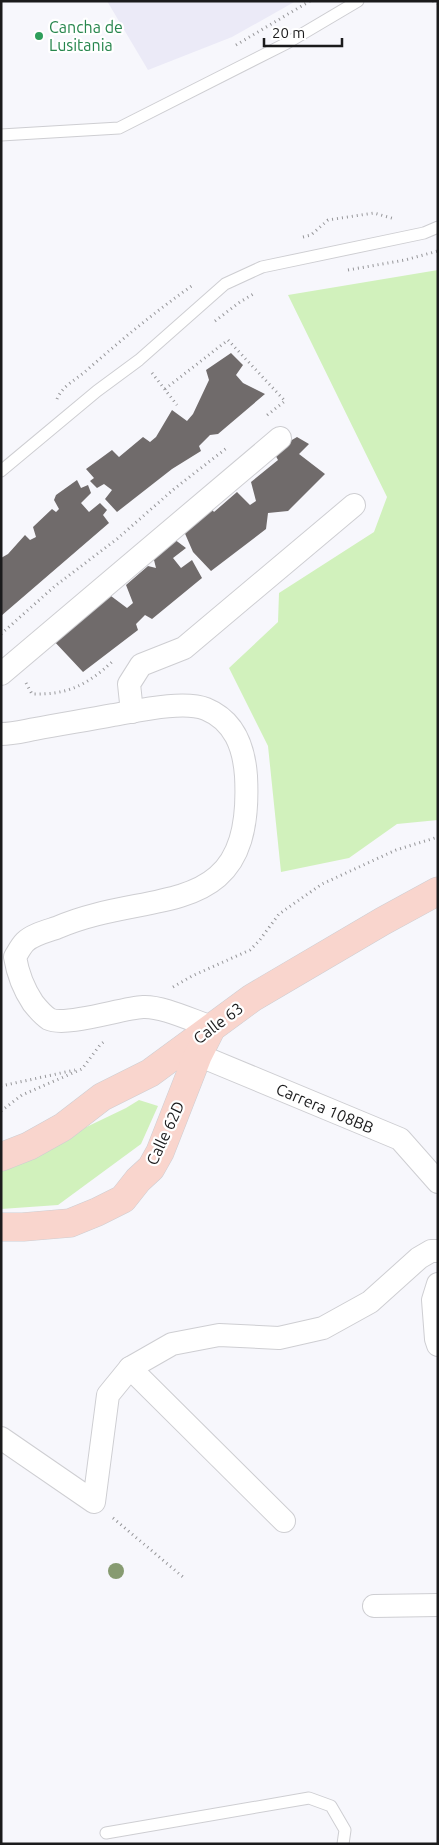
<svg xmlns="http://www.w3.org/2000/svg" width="439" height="1845" font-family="Ubuntu,sans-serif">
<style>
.built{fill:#ebeaf7}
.green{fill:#d1f1bc}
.building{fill:#706b6b}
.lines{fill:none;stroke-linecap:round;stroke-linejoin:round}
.service-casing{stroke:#ceced2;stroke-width:13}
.minor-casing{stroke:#ceced2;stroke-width:24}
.secondary-casing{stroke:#ceced2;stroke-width:29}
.path{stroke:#969699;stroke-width:3;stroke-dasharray:1 4;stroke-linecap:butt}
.service{stroke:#fff;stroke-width:11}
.minor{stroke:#fff;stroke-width:22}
.secondary{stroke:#f9d5cd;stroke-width:28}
.tree{fill:#879b71}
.leisure-dot{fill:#2e9e5b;stroke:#fff;stroke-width:2}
.labels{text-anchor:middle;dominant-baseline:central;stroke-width:4.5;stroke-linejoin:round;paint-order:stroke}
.leisure-label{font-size:16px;fill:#27864d;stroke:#fff;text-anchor:start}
.street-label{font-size:16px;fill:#1b1b1c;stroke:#fff}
</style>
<rect width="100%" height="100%" fill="#f7f7fc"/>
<!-- built -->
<polygon class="built" points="107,1 296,1 232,37 148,70"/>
<!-- green -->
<g class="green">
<polygon points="438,270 438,820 397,824 349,858 281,872 268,746 229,668 278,622 279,593 374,532 387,497 288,295"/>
<polygon points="139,1100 158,1106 141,1144 58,1205 1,1209 1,1168 126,1108"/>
</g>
<!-- building -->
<g class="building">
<polygon points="231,353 243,365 236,375 243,383 265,394 218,434 210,435 199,446 201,451 172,469 117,512 105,499 112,490 104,484 97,488 90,481 94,478 86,469 112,450 119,457 143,437 150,442 156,437 172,410 187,421 193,414 209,380 206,370"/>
<polygon points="297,437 309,444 299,454 325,474 288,511 268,513 266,529 211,571 193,552 183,529 210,507 214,512 237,492 250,505 256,501 251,482 278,460 273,451"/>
<polygon points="77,480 81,488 88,485 91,493 81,503 89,512 100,503 107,510 103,515 109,523 1,616 1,558 8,554 25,535 30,540 36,537 33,527 52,509 56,512 59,509 54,500 56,495"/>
<polygon points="174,539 186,548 173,558 181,568 192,560 202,578 152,619 145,615 136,624 138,630 83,672 52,639 111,596 127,608 133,603 126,585 148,566 156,568 153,556"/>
</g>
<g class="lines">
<defs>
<g id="service">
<polyline points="1,135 119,128 287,43 358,1"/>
<polyline points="1,471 97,391 139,360 225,284 262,267 424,233 438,227"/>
<polyline points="106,1833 309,1798 331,1806 345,1830 343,1844"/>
</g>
<g id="minor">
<polyline points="1,674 280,438"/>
<polyline points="132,712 129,684 141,665 184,648 354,505"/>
<path d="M1 734C12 734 24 731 35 729 61 724 87 720 113 715 137 711 183 700 206 709 235 721 244 748 246 776 254 926 152 886 56 928 47 931 32 935 25 942 21 946 18 952 15 957 18 975 23 988 33 1003 37 1008 43 1015 49 1019 66 1027 122 1008 143 1007 163 1006 193 1021 212 1027"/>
<polyline points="198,1055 400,1139 438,1182"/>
<polyline points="438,1284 433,1300 436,1339 438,1345"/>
<polyline points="130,1368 284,1521"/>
<polyline points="1,1438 94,1502 108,1395 130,1368 172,1344 219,1335 279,1338 323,1328 370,1302 419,1258 431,1251 438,1251"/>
<polyline points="374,1606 438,1605"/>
</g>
<g id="secondary">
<polyline points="1,1157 29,1146 63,1127 102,1097 150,1073 252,998 383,921 438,891"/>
<polyline points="1,1227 23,1227 70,1223 97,1212 123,1199 138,1180 151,1168 160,1152 198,1055 210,1031"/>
</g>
</defs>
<!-- service casing -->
<use href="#service" class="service-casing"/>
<!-- minor casing -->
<use href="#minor" class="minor-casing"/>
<!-- secondary casing -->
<use href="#secondary" class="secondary-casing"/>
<!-- path -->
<g class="path">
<polyline points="433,1 438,4"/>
<polyline points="236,45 310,1"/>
<polyline points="303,237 311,235 328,220 374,213 395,219"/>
<polyline points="348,270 405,260 438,251"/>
<polyline points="215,321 240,302 255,293"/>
<polyline points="152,373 177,405"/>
<polyline points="165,389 228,340 285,401 266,416"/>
<path d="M57 399C63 385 76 380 87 370 121 340 156 311 193 285"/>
<polyline points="1,634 55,586 117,539 174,489 228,447"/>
<path d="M26 683 32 694C68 695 87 685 113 661"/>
<polyline points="173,987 192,976 250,950 259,941 279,914 322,884 396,850 438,837"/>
<polyline points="1,1086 75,1070"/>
<polyline points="1,1111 22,1095 82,1069 100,1045 106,1040"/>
<polyline points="113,1518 183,1577"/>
</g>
<!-- service -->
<use href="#service" class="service"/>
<!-- minor -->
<use href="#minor" class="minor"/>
<!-- secondary -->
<use href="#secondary" class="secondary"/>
</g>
<!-- trees -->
<circle class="tree" cx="116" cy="1571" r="8"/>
<!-- markers -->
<circle class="leisure-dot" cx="39" cy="36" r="5"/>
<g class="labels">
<!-- leisure labels -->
<g class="leisure-label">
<text x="49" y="27">Cancha de<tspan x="49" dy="18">Lusitania</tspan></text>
</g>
<!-- street labels -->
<g class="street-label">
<text transform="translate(218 1023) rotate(-37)">Calle 63</text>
<text transform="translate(325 1108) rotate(23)">Carrera 108BB</text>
<text transform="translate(165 1133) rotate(-65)">Calle 62D</text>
</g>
</g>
<!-- border -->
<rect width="439" height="1845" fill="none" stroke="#1b1b1c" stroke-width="5"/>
<!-- scale -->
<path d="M264 38v8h78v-8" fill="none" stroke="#1b1b1c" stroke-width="2.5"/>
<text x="272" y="38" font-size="15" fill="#1b1b1c" stroke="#ffffff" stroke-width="4" paint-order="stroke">20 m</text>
</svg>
